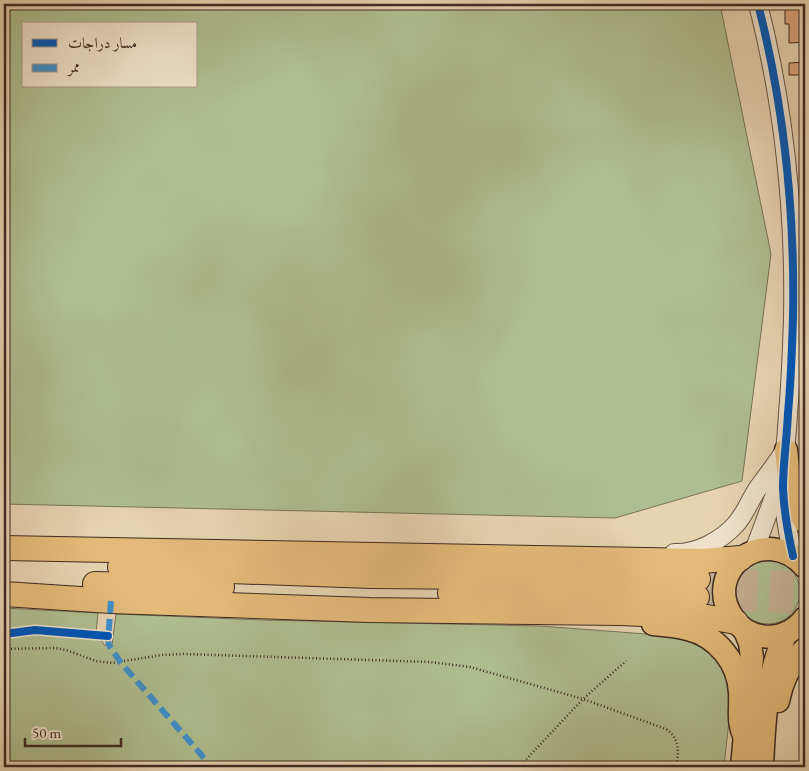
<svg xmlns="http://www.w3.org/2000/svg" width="809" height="771" font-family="'EB Garamond',Amiri,serif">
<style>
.green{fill:#afbe90;stroke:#777458;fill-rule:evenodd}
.building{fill:#daa27a;stroke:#3f2b21}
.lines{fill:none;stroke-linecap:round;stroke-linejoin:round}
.trunk-tunnel{stroke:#c5b193;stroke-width:24;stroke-dasharray:24 12;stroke-linecap:butt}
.tertiary-casing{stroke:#695545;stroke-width:20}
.primary-casing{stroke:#3f2b21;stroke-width:25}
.trunk-casing{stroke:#3f2b21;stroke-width:26}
.path{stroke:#3f2b21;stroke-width:2.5;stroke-dasharray:1 2.5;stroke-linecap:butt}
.tertiary{stroke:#efe2cc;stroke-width:18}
.primary{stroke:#e3ba78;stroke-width:22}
.trunk{stroke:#e3ba78;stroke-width:24}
.quiet{stroke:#3f90cb;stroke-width:6;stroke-dasharray:12 6;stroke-linecap:butt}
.cycleway-casing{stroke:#efe2cc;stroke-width:11}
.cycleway{stroke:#0057b8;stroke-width:8}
</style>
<rect width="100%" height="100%" fill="#e6d3b0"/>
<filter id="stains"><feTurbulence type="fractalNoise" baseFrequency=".004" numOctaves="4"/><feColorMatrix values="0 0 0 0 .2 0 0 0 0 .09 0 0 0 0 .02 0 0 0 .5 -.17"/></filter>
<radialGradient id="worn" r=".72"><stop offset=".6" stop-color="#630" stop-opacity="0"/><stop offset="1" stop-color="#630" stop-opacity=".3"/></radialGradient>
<!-- green -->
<g class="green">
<path d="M4 4H720L771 254 742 481 615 518 4 504ZM24 24H196V86H24Z"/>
<circle cx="768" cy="592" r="32"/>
<polygon points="4,608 98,613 96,633 42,627 4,631"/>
<path d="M116 614 262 620 540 626 673 636C747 653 729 710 724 767H4V636L42 633 97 638 102 641 104 645H112Z"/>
</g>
<!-- building -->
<g class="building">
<polygon points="785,4 805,4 805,42 789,43 789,24 785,24"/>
<polygon points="805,62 805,75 789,75 789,63"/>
</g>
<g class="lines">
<!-- trunk-tunnel -->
<g class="trunk-tunnel">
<polyline points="698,579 805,584"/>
<polyline points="697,597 805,602"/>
</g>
<defs>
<g id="tertiary">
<path d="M758 4C784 106 795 213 793 318 792 350 791 381 788 413 787 438 783 463 783 488 784 511 788 534 793 556"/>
<polyline points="754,551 774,497 778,480"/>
<path d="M674 553C696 554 721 541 736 524 745 514 750 500 758 488 767 476 777 463 785 450"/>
</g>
<g id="primary">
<polyline points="786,450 791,494 805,522"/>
<path d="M805 567C767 522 700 570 733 618 740 628 748 634 761 636 778 639 794 632 805 618"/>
<path d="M653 624C665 625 676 626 688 629 717 636 739 663 740 693 741 711 737 721 745 738"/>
<path d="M778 701C782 681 790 663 805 649"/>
<polyline points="742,767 752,658 750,643 745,631"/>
<path d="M762 767C764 721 766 676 786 633"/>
</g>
<g id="trunk">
<polyline points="4,548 701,561 741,558"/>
<polyline points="120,567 371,576 698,579"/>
<polyline points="95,584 222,587"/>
<polyline points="450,593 697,597"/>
<polyline points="4,594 111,601 369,610 621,613 707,617 736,622"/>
</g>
</defs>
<!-- tertiary casing -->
<use href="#tertiary" class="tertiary-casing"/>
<!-- primary casing -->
<use href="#primary" class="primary-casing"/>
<!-- trunk casing -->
<use href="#trunk" class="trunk-casing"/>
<!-- path -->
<g class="path">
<path d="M4 649 55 648 66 650 96 661 112 663 162 655 184 654 430 662 470 667 583 699 666 729C680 739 679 752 676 767"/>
<polyline points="519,767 583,699 626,661"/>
</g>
<!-- tertiary -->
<use href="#tertiary" class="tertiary"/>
<!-- primary -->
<use href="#primary" class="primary"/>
<!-- trunk -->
<use href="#trunk" class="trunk"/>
<!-- quiet -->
<polyline class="quiet" points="111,601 108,641 109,645 121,663 212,767"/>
<defs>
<g id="cycleway">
<path d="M758 4C784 106 795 213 793 318 792 350 791 381 788 413 787 438 783 463 783 488 784 511 788 534 793 556"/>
<polyline points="4,634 35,630 108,636"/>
</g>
</defs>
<!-- cycleway casing -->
<use href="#cycleway" class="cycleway-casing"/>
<!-- cycleway -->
<use href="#cycleway" class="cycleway"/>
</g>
<!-- margin -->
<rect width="809" height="771" fill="none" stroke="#e6d3b0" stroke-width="20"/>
<rect x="5" y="5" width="799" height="761" fill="none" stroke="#3f2b21" stroke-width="2.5"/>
<rect x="10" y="10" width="789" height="751" fill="none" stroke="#3f2b21"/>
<!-- legend -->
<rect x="22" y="22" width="175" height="65" fill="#efe2cc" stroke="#a99988"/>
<rect x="32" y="39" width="25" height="8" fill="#0057b8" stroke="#a99988"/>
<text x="68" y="48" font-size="15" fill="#3f2b21">مسار دراجات</text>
<rect x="32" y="64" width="25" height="8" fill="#3f90cb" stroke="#a99988"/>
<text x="68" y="72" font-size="15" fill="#3f2b21">ممر</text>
<!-- scale -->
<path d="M25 738v8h96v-8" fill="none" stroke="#3f2b21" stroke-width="2.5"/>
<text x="32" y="738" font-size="15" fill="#3f2b21" stroke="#efe2cc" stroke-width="4" paint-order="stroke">50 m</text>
<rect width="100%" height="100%" filter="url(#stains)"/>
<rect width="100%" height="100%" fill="url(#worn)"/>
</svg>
